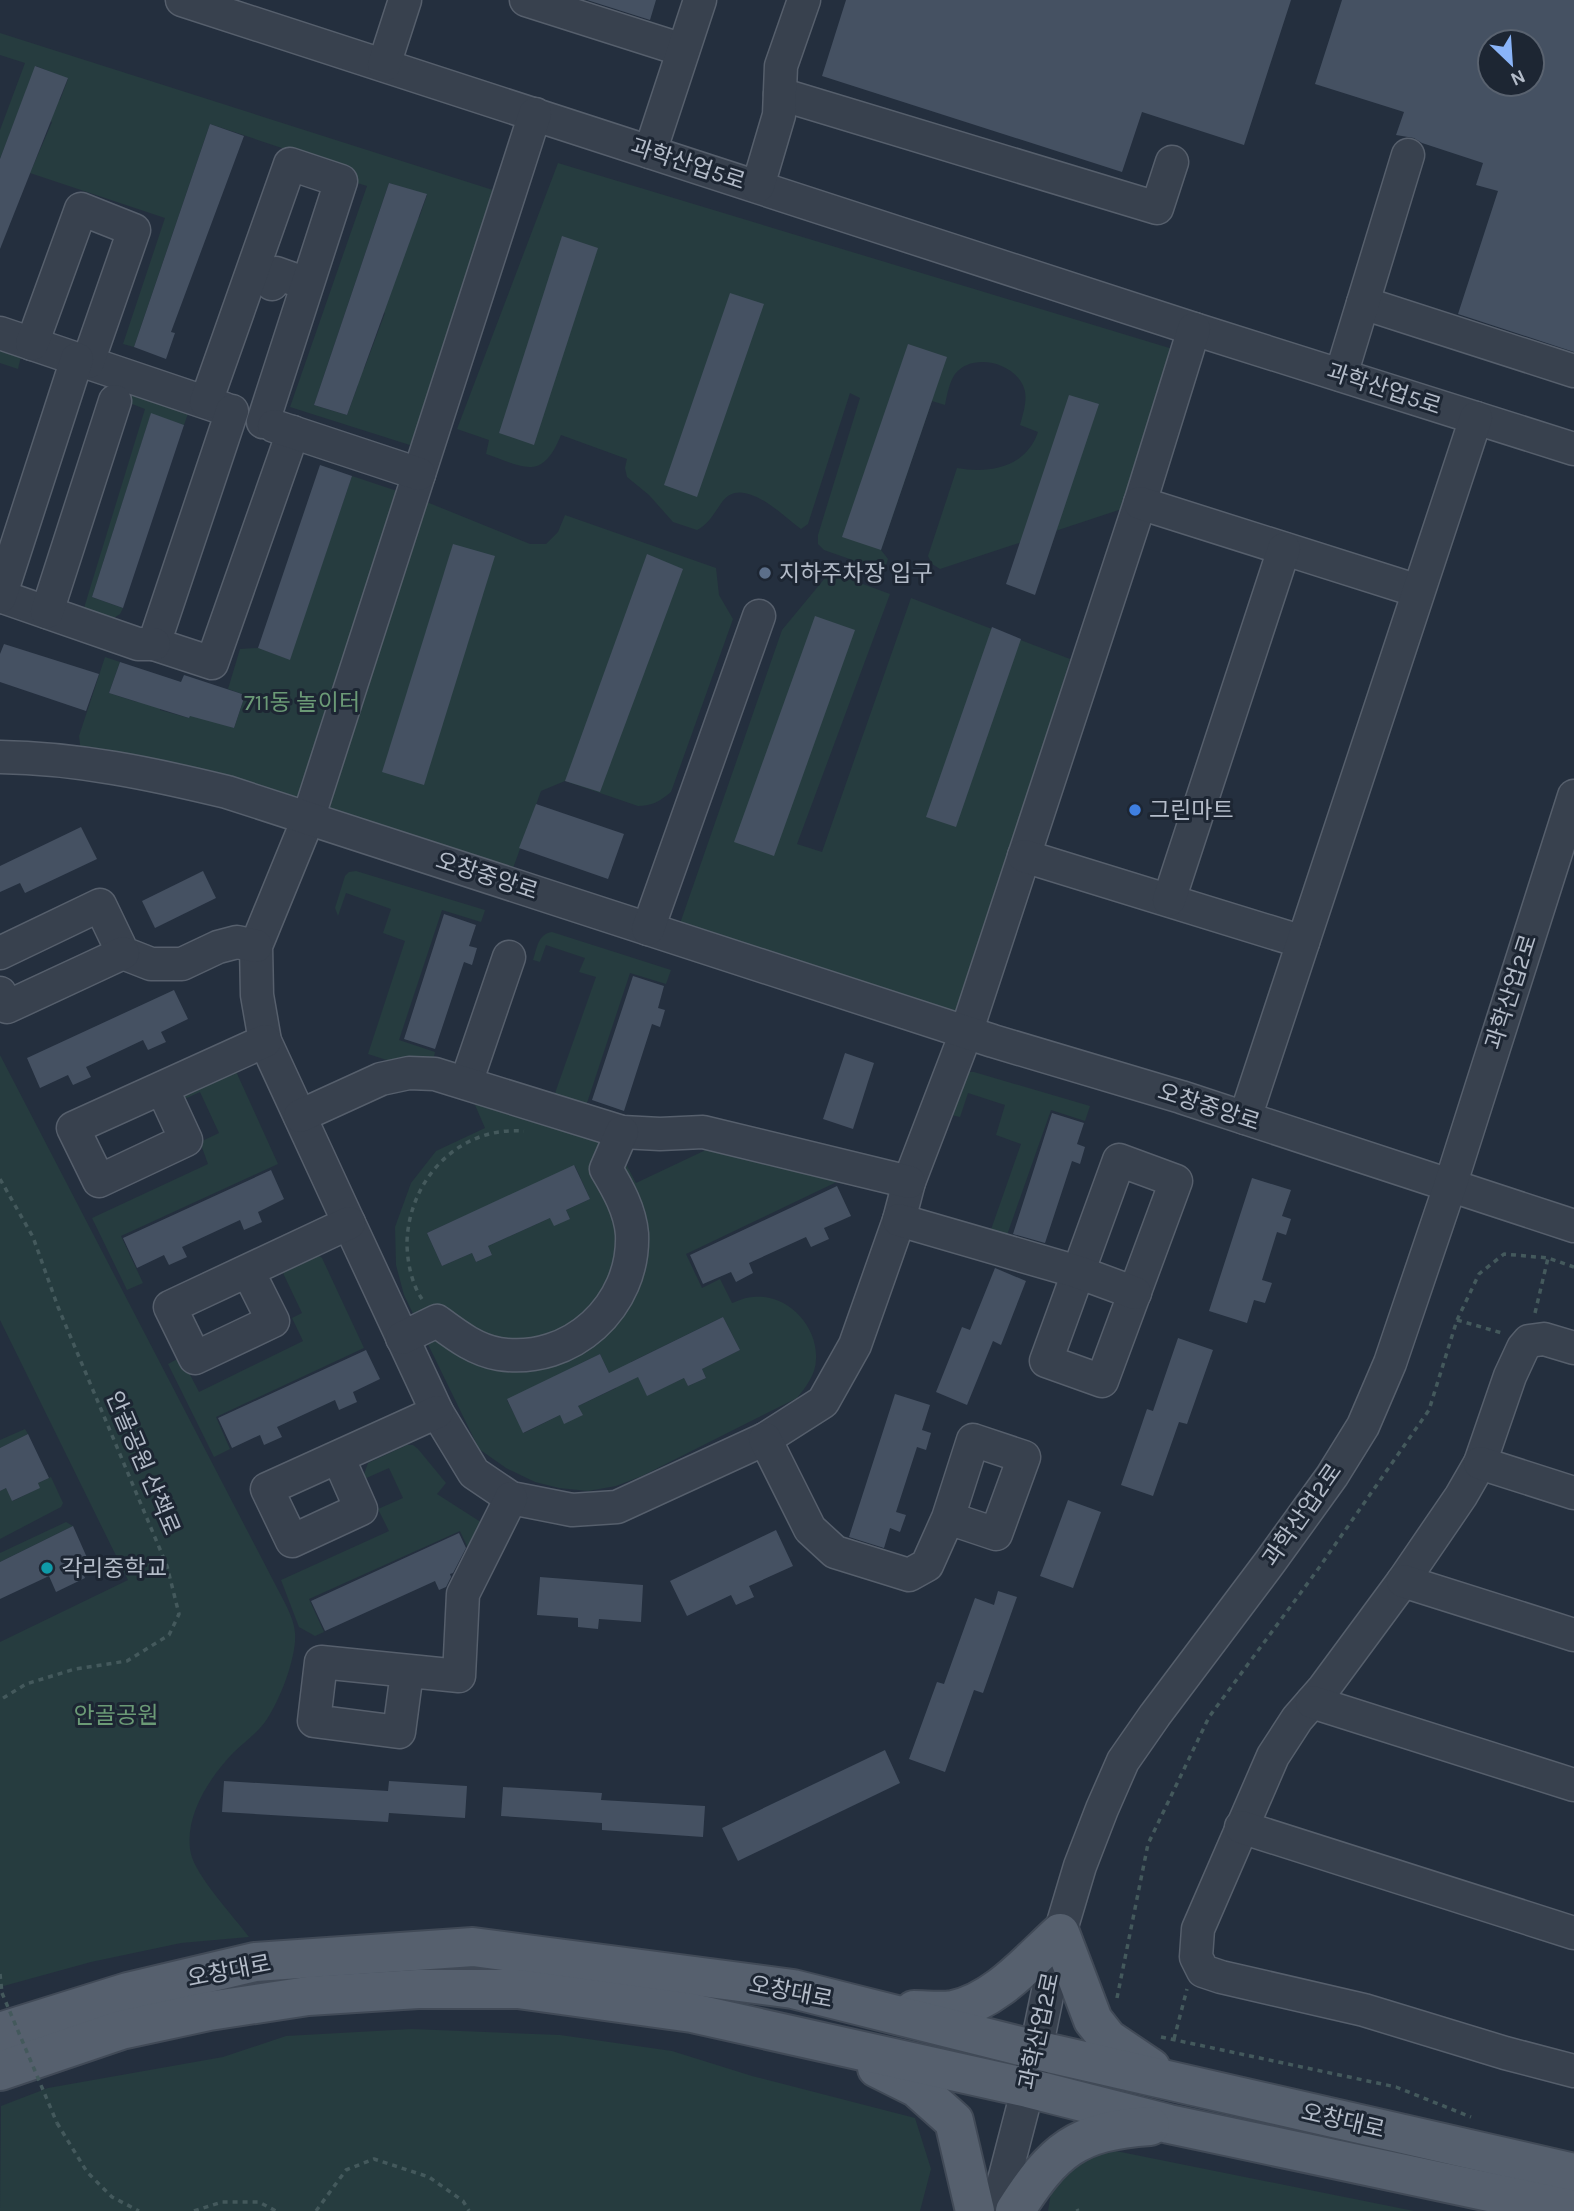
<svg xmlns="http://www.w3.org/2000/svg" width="1574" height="2211" font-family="Karla,'Noto Sans KR',sans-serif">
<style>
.green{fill:#263c3f;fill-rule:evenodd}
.building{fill:#455162;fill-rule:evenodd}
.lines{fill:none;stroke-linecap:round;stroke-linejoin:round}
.minor-casing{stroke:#565f6c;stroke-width:35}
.major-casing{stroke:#414a57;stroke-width:42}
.path{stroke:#44595c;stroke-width:3.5;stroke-dasharray:5 5;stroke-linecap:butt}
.minor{stroke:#38414e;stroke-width:32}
.major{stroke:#56606e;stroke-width:38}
.path-bridge{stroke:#44595c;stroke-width:3.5;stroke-dasharray:5 5;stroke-linecap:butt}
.service-dot{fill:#5c6f8a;stroke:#1d2633;stroke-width:2.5}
.shop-dot{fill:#3f7fe0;stroke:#1d2633;stroke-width:2.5}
.culture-dot{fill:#0f9aa8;stroke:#1d2633;stroke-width:2.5}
.labels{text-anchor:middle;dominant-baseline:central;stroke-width:6;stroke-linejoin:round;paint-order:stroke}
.street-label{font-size:23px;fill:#b4bcc9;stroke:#1d2633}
.poi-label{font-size:23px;fill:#b4bcc9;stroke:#1d2633;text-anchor:start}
.park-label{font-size:23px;fill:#6b9a76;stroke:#1d2633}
</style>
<rect width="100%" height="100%" fill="#242f3e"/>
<!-- green -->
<g class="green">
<path d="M0 33 496 191 413 446 290 407 367 186 354 182 357 173 210 124 134 347 123 344 165 218 30 173 52 122 43 117 50 98 60 100 68 79 36 66 0 159V130L25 63 0 55ZM389 183 427 195 419 218 412 215 406 234 411 236 390 293 384 292 378 309 385 313 364 369 356 367 351 382 358 385 347 415 314 405Z"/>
<path d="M558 163 1176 350 1140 503 940 569 932 564 928 556 957 468C991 474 1026 467 1038 432L1020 425C1023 414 1028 399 1024 388 1015 362 972 352 955 374 949 383 947 395 945 405L932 401 881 550 888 559 886 565 878 569 824 550 818 544V535L860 398 850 393 808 524 801 529C782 515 742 474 722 502 715 512 708 525 697 530L673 522 649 495 627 477 625 468 627 459 561 435C542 482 524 467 486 454L489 440 457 429Z"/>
<polygon points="0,345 22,352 18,369 0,363"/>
<polygon points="130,393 190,408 184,425 151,414 92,597 123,608 120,614 109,621 87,613 84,608 145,409 132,404 129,399"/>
<path d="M352 476 412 496 530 544H546L558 532 565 515 716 568 719 595 733 619 671 792C660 801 652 806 638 806L565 781 541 791 508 882 81 752 79 736 105 657 120 662 109 693 137 702 138 698 162 705 160 710 189 718 191 713 234 728 245 695 228 689 240 649 258 648 289 659Z"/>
<polygon points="830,572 890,594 797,844 822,852 911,598 1070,659 1000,894 966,1033 675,938 782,630"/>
<polygon points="356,871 485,910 481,922 442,910 399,1040 435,1052 430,1074 368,1054 405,941 383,933 391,909 346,893 338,916 335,908 345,876 349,872"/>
<path d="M552 932 671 970 666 984 630 973 587 1103 623 1115 621 1119 554 1096 596 977 579 972 585 958 546 945 540 962 533 960C537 948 538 934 552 932Z"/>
<path d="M0 1055 275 1584C282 1598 294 1617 295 1633 297 1656 280 1700 267 1719 259 1732 244 1742 233 1753 209 1778 183 1818 191 1854 196 1876 234 1917 249 1937L181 1943 91 1962 0 1987V1642L128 1580 0 1320Z"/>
<polygon points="234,1067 278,1164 121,1236 143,1283 127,1290 92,1218 208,1164 200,1142 219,1133 200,1092 180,1101 177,1094"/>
<polygon points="968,1072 974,1072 1090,1106 1085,1121 1051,1110 1006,1238 987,1241 1021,1144 996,1135 1005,1105 968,1093 960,1117 951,1115"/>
<path d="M472 1098 613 1140 636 1183 710 1148 845 1178 686 1254 702 1288 720 1279 732 1303C738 1301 746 1297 753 1297 787 1293 818 1326 816 1359 816 1374 806 1387 797 1398L642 1476 616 1486 588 1491 559 1488 535 1482 506 1468 479 1449 404 1295 396 1265 395 1227 411 1183 436 1151 485 1128ZM575 1166 590 1199 566 1210 570 1219 550 1218 488 1246 492 1255 476 1262 472 1253 442 1266 427 1233ZM723 1317 740 1350 702 1369 706 1378 688 1386 684 1378 647 1395 631 1362ZM600 1354 616 1388 578 1406 582 1414 565 1423 560 1415 524 1433 507 1400Z"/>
<polygon points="316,1253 322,1258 364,1348 216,1417 230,1449 214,1457 168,1364 181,1357 199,1392 303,1341 292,1318 302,1313 283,1273 264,1282 261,1277"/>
<polygon points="25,1429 28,1434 0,1448 0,1440"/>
<polygon points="407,1445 413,1445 418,1449 446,1483 437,1494 490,1528 474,1561 460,1531 309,1599 324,1632 315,1636 299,1627 281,1580 389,1531 378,1509 403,1498 389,1468 362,1480 368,1463"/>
<polygon points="51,1477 63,1503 61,1507 0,1539 0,1491 6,1488 13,1501 39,1488 38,1483"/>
<polygon points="66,1522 73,1526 0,1562 0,1553"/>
<polygon points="412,2029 560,2035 672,2051 752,2076 915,2118 931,2169 920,2211 0,2211 1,2106 48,2088 223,2057 286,2036"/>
<polygon points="1096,2147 1414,2211 1048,2211 1053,2179"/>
</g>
<!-- building -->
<g class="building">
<polygon points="587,0 656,0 650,20"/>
<polygon points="846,0 1291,0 1244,145 1142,112 1122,172 822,76"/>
<path d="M1342 0H1574V352L1458 314 1498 191 1476 185 1483 163 1422 143 1414 138 1396 135 1404 112 1315 84ZM1490 42H1532V84H1490Z"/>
<polygon points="35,66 68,78 0,249 0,159"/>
<polygon points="210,124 244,136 171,332 175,333 166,359 134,347"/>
<polygon points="389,183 427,194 347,415 314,405"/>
<polygon points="562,236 598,248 534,445 499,433"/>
<polygon points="730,293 764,304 697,497 664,485"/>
<polygon points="908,344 947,357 881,550 842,537"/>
<polygon points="1069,395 1099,404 1035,595 1006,584"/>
<polygon points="151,413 184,425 123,608 92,597"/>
<polygon points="320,465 352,476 290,660 258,648"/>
<polygon points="453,544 495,556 424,785 382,772"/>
<polygon points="647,554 683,569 600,792 565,781"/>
<polygon points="815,616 855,630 774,856 734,842"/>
<polygon points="992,627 1021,639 956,827 926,817"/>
<polygon points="4,644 99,674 86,711 0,682 0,654"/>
<polygon points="120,662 181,682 184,675 245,695 234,728 190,716 189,718 109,693"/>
<polygon points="536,804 624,834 608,879 519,848"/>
<polygon points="81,827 97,859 25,893 20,883 0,892 0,866"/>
<polygon points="203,871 216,898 155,928 142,901"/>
<polygon points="444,914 476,925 469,946 477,948 472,965 464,962 435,1049 404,1039"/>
<polygon points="633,976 664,986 658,1008 665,1010 660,1027 652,1024 624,1111 592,1100"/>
<polygon points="174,990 188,1019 161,1032 166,1042 148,1050 143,1040 86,1067 91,1077 73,1085 68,1075 40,1088 27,1058"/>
<polygon points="845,1053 874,1063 853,1129 823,1119"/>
<polygon points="1052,1113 1084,1123 1077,1144 1085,1147 1080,1164 1072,1161 1045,1243 1013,1234"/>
<polygon points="574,1165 590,1199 566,1210 570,1219 554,1226 550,1218 488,1246 492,1255 476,1262 472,1253 442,1266 427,1233"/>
<polygon points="271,1170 284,1199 258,1212 262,1222 244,1230 240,1220 182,1247 187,1257 169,1265 164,1255 137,1268 123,1238"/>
<polygon points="1252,1178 1291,1190 1282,1216 1291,1219 1286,1235 1277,1232 1262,1280 1272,1283 1265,1303 1254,1300 1247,1323 1209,1311"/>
<polygon points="837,1186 851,1216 824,1228 829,1239 811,1247 806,1237 749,1263 753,1273 736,1282 731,1272 703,1284 690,1255"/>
<polygon points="995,1268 1026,1281 1001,1345 993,1341 967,1405 936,1392 962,1327 970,1330"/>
<polygon points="723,1317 740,1350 702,1369 706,1378 688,1386 684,1378 647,1396 638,1377 578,1406 583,1415 564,1424 560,1415 523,1433 507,1399 600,1354 609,1373"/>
<polygon points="1178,1338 1213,1350 1187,1424 1179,1422 1153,1496 1121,1485 1147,1409 1153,1411"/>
<polygon points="366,1350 380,1379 353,1392 357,1402 339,1410 335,1400 277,1427 282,1437 264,1445 260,1435 232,1448 218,1418"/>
<polygon points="895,1394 930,1405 922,1430 931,1433 926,1450 917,1447 896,1512 906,1515 900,1532 890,1528 884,1548 849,1537"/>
<polygon points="28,1434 49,1478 38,1483 40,1488 12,1501 6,1488 0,1491 0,1448"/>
<polygon points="1068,1500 1101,1512 1073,1588 1040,1576"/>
<polygon points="73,1526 92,1569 83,1574 85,1578 56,1592 49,1576 0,1599 0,1562"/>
<polygon points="776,1530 793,1566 749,1586 754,1597 736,1605 731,1595 687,1616 670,1581"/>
<polygon points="459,1533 466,1548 453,1573 450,1574 451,1577 446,1587 439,1590 435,1581 325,1631 311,1601"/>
<polygon points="540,1577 643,1585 641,1622 599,1619 598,1629 578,1627 578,1618 537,1615"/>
<polygon points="998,1591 1017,1597 983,1693 974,1690 945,1772 909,1759 937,1682 944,1684 975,1598 994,1605"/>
<polygon points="885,1750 900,1783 738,1861 722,1828"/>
<polygon points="224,1781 388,1791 389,1781 467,1786 465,1818 389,1813 388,1822 222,1812"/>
<polygon points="503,1787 602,1793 601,1800 705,1806 703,1837 602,1830 602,1823 501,1816"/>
</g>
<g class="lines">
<defs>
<g id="minor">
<polyline points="182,0 1194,329 1574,449"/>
<polyline points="526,0 683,50"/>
<polyline points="384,65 405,0"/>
<polyline points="780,94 1157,208 1172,162"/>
<polyline points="535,114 308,819 256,946 257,995 265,1041 349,1223 437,1412 474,1473 511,1498 572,1510 617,1507 765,1439 823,1402 855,1345 899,1220 909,1182 966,1033 1140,503 1194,329"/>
<polyline points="650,152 700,0"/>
<polyline points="758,186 779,115 781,66 804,0"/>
<polyline points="272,284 276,273 307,284"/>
<polyline points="1363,303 1574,371"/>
<polyline points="0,333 225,409"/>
<polyline points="32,344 81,209 134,230 88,362"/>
<polyline points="1341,375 1408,155"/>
<polyline points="206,402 290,164 341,181 263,422"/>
<polyline points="232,411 154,644 212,663 293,432"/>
<polyline points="274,426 419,474"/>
<polyline points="1140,503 1418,591"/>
<polyline points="0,596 138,644 154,644"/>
<polyline points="0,597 77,359"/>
<polyline points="47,612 115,401"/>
<path d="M0 757C77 758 153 774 227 792L993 1041 1181 1097 1574 1226"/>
<polyline points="1024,856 1303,942"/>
<polyline points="1169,900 1284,549"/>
<polyline points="648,929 759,616"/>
<polyline points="0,953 100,905 123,953 151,964 182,964 218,947 237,942 256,946"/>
<polyline points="0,993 7,1007 123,953"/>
<polyline points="466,1083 509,957"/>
<polyline points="162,1088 186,1140 99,1181 73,1128 265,1041"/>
<polyline points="300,1116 381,1079 409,1073 435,1074 622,1132 660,1134 703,1132 909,1182"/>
<polyline points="1245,1118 1476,418"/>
<polygon points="1119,1160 1176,1181 1102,1381 1046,1361"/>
<polyline points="899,1220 1078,1272 1135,1293"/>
<polyline points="248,1271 273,1321 195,1358 170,1307 349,1223"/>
<path d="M402 1338 437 1321C456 1335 475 1350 499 1354 571 1365 635 1306 632 1234 630 1210 618 1189 606 1169L622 1132"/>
<polyline points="1574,1348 1544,1339 1529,1341 1523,1348 1510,1376 1480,1463 1461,1496 1403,1581 1324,1688 1297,1719 1273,1756 1198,1929 1196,1957 1203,1971 1221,1977 1364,2010 1505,2053 1574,2071"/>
<polyline points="765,1439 810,1529 835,1552 909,1575 927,1565 948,1518 973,1440 1024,1457 996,1534 948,1518"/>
<polyline points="338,1457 361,1509 292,1541 267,1489 437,1412"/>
<polyline points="1480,1463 1574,1493"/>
<polyline points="1403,1581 1574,1635"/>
<polyline points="407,1672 399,1732 314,1721 321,1662 459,1676 463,1594 511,1498"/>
<polyline points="1312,1702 1574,1785"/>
<polyline points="1241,1827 1574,1933"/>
<polyline points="996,2211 1028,2088 1060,1933 1080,1866 1102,1809 1123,1761 1155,1715 1270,1562 1332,1476 1363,1426 1390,1363 1450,1186 1574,796"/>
</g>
<g id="major">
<path d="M914 2010C926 2010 940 2012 953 2010 996 2001 1029 1961 1060 1933L1093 2020 1108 2039 1151 2068"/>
<polyline points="0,2032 128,1992 255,1962 473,1947 793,1989 1036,2050 1574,2173"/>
<polyline points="877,2068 917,2088 954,2121 975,2211"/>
<polyline points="0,2071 121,2030 209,2011 308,1996 418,1989 518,1989 692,2013 1028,2088 1169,2124 1574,2210"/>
<path d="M1015 2211C1054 2150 1076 2131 1150 2126"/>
</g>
</defs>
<!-- minor casing -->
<use href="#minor" class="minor-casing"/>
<!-- major casing -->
<use href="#major" class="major-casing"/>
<!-- path -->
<g class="path">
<polyline points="0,1179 33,1237 58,1307 167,1566 179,1614 169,1635 127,1661 75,1669 26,1684 0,1700"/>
<path d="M422 1299C411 1283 407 1260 407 1242 409 1179 459 1126 524 1131"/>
<polyline points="1535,1313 1548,1258"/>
<polyline points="1457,1320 1502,1333"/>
<polyline points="0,1974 2,1993"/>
<polyline points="1117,1998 1148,1844 1209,1717 1316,1572 1429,1410 1457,1320 1479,1274 1504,1254 1548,1258 1574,1267"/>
<polyline points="1161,2037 1396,2087 1471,2117"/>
<polyline points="1174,2039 1187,1989"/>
<polyline points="57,2123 87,2172 112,2197 139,2211"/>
<polyline points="1077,2209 1078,2211"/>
<polyline points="194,2211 222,2202 259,2202 276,2211"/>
<polyline points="316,2211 346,2170 374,2159 429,2177 463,2201 469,2211"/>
</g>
<!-- minor -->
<use href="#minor" class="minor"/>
<!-- major -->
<use href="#major" class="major"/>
<!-- path-bridge -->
<polyline class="path-bridge" points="2,1993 57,2123"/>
</g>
<!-- markers -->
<circle class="service-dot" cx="765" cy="573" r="7"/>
<circle class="shop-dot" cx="1135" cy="810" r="7"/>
<circle class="culture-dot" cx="47" cy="1568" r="7"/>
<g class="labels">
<!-- street labels -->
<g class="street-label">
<text transform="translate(688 164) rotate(18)">과학산업5로</text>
<text transform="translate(1384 389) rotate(18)">과학산업5로</text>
<text transform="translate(487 876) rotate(18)">오창중앙로</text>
<text transform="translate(1511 992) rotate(-72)">과학산업2로</text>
<text transform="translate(1209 1107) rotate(18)">오창중앙로</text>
<text transform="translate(143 1463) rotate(67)">안골공원 산책로</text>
<text transform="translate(1302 1515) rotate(-55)">과학산업2로</text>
<text transform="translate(229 1971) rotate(-11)">오창대로</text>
<text transform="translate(791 1992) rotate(11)">오창대로</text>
<text transform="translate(1039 2031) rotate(-78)">과학산업2로</text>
<text transform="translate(1343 2121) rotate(13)">오창대로</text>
</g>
<!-- poi labels -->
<g class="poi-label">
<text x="779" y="573">지하주차장 입구</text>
<text x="1149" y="810">그린마트</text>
<text x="61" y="1568">각리중학교</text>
</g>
<!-- park labels -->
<g class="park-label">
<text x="302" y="702">711동 놀이터</text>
<text x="116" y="1715">안골공원</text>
</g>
</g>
<!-- north arrow -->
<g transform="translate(1511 63) rotate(155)"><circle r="33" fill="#1d2633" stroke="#59626f" stroke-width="2"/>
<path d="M0-5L12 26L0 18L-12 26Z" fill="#8ab4f8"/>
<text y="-10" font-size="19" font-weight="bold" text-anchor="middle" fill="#b4bcc9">N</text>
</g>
</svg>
